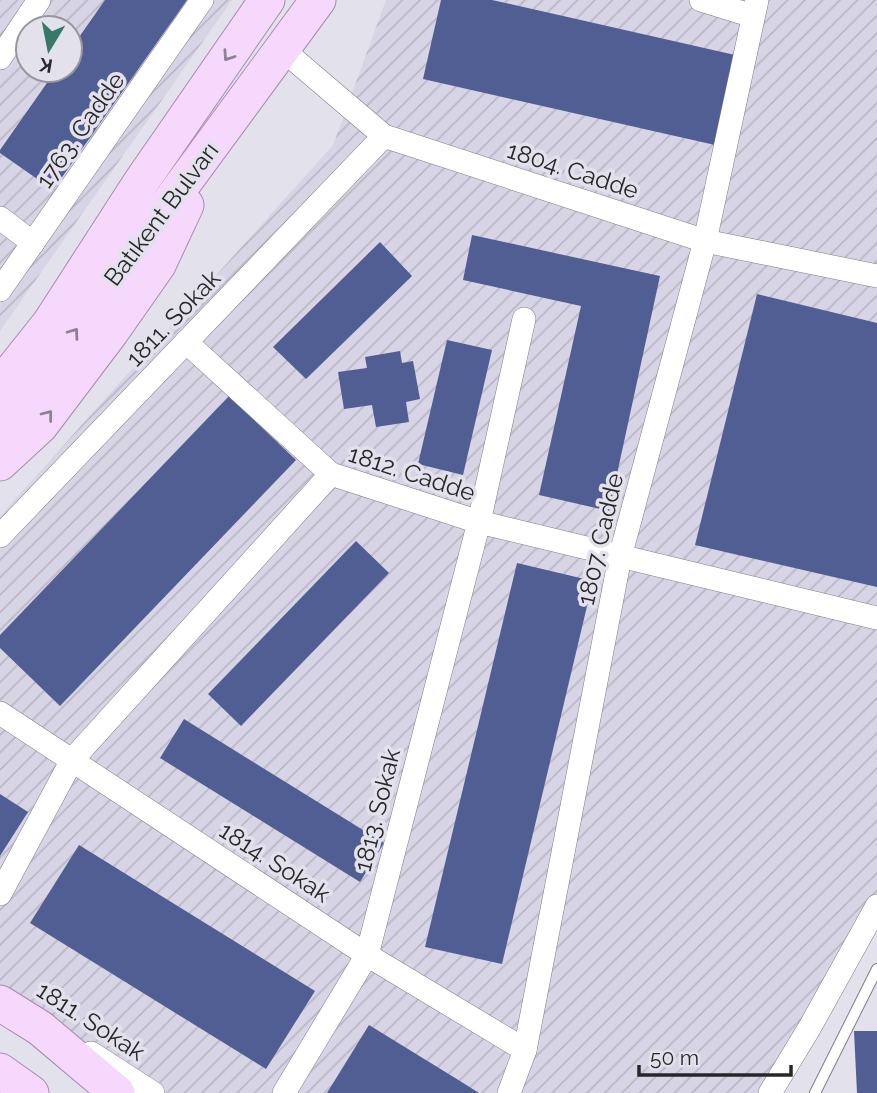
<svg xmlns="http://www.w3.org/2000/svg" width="877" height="1093" font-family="Raleway,sans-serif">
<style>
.industrial{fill:url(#industrial-furrows);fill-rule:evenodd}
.building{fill:#515e93}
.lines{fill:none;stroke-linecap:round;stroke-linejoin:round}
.lane-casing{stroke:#7f7d86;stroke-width:12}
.street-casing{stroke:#7f7d86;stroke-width:24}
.primary-casing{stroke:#a989b1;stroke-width:37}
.lane{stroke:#fff;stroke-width:10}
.street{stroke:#fff;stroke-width:23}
.primary{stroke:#f5d8fc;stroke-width:35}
.oneway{stroke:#8e8093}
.labels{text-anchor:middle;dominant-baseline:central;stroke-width:7;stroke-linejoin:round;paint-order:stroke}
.street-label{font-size:24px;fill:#27272a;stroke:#e3e1eb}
</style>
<defs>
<pattern id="industrial-furrows" width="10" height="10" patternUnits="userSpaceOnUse" patternTransform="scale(1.75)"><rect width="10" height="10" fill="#d7d4e5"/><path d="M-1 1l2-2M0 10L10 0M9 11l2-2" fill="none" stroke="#b9b6c5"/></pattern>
</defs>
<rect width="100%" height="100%" fill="#e3e1eb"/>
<!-- industrial -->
<g class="industrial">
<path d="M0 0H232L0 331ZM28 28H70V70H28Z"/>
<polygon points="386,0 877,0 877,911 763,1093 129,1093 0,998 0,516 333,145"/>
</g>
<!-- building -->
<g class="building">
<polygon points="105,0 187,0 53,190 0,153 0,150 56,70 70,70 70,50"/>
<polygon points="441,0 492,0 735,55 715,145 423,79"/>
<polygon points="472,235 660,276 609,511 539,495 581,306 463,280"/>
<polygon points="380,242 412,276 306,379 273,347"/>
<polygon points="757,294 877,323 877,587 695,545"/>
<polygon points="447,340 492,350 463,475 418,464"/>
<polygon points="400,351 402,363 413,361 420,399 406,402 409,422 376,427 372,405 344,409 338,372 367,368 365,357"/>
<polygon points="229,396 296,460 60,706 0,648 0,635"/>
<polygon points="356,541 389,573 241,726 208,694"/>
<polygon points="517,563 593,581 502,964 425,947"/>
<polygon points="184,719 384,843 360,882 160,758"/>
<polygon points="0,794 28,812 0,856"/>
<polygon points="79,845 315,991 266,1069 30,923"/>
<polygon points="369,1025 460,1081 479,1093 327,1093"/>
<polygon points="854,1031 877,1031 877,1093 857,1093"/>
</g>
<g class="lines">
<defs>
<polyline id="lane" points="815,1093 877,969"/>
<g id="street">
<polyline points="701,0 753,16"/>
<polyline points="283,50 384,136 705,241 877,276"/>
<polyline points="0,58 39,0"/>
<polyline points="0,218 33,243"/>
<polyline points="0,290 202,0"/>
<polyline points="186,342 331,474"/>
<polyline points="0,536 384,136"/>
<polyline points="0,713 367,955 525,1050"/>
<polyline points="0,894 72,760 331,474 479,522 877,618"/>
<polyline points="91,1053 153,1093"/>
<polyline points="284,1093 367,955 479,522 524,319"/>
<polyline points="509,1093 525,1050 620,557 705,241 757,0"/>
<polyline points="770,1093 810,1027 877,906"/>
</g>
<g id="primary">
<polyline points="0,386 50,323 141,182 267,0"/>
<polyline points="0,424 25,399 318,0"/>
<polyline points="0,463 40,426 111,332 158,265 186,205"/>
<polyline points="0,1003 40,1028 117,1093"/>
<polyline points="0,1071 31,1093"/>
</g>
</defs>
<!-- lane casing -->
<use href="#lane" class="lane-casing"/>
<!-- street casing -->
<use href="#street" class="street-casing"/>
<!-- primary casing -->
<use href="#primary" class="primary-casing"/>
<!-- lane -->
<use href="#lane" class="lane"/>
<!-- street -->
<use href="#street" class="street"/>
<!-- primary -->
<use href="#primary" class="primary"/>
</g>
<!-- one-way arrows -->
<defs><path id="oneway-chevron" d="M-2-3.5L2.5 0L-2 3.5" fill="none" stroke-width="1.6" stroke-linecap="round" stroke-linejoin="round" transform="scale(1.75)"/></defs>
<g class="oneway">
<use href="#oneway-chevron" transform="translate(228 56) rotate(124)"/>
<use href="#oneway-chevron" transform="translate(74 333) rotate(-54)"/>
<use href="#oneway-chevron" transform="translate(48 415) rotate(-52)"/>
</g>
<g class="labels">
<!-- street labels -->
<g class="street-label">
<text transform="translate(80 130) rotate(-55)">1763. Cadde</text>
<text transform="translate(573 170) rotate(18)">1804. Cadde</text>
<text transform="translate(161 214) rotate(-53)">Batıkent Bulvarı</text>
<text transform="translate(173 318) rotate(-46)">1811. Sokak</text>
<text transform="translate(412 473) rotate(18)">1812. Cadde</text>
<text transform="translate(600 539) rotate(-77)">1807. Cadde</text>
<text transform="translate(377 810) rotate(-76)">1813. Sokak</text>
<text transform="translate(275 862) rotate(33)">1814. Sokak</text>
<text transform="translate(91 1021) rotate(33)">1811. Sokak</text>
</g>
</g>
<!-- north arrow -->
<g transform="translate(49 49) rotate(190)"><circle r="33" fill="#e3e1eb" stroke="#98979e" stroke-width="2"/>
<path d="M0-5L12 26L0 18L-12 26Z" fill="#377969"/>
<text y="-10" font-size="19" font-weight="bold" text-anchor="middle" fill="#27272a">K</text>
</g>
<!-- scale -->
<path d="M639 1065v10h152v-10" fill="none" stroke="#27272a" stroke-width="3.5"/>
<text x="650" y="1065" font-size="21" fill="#27272a" stroke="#e3e1eb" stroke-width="5" paint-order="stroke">50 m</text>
</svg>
